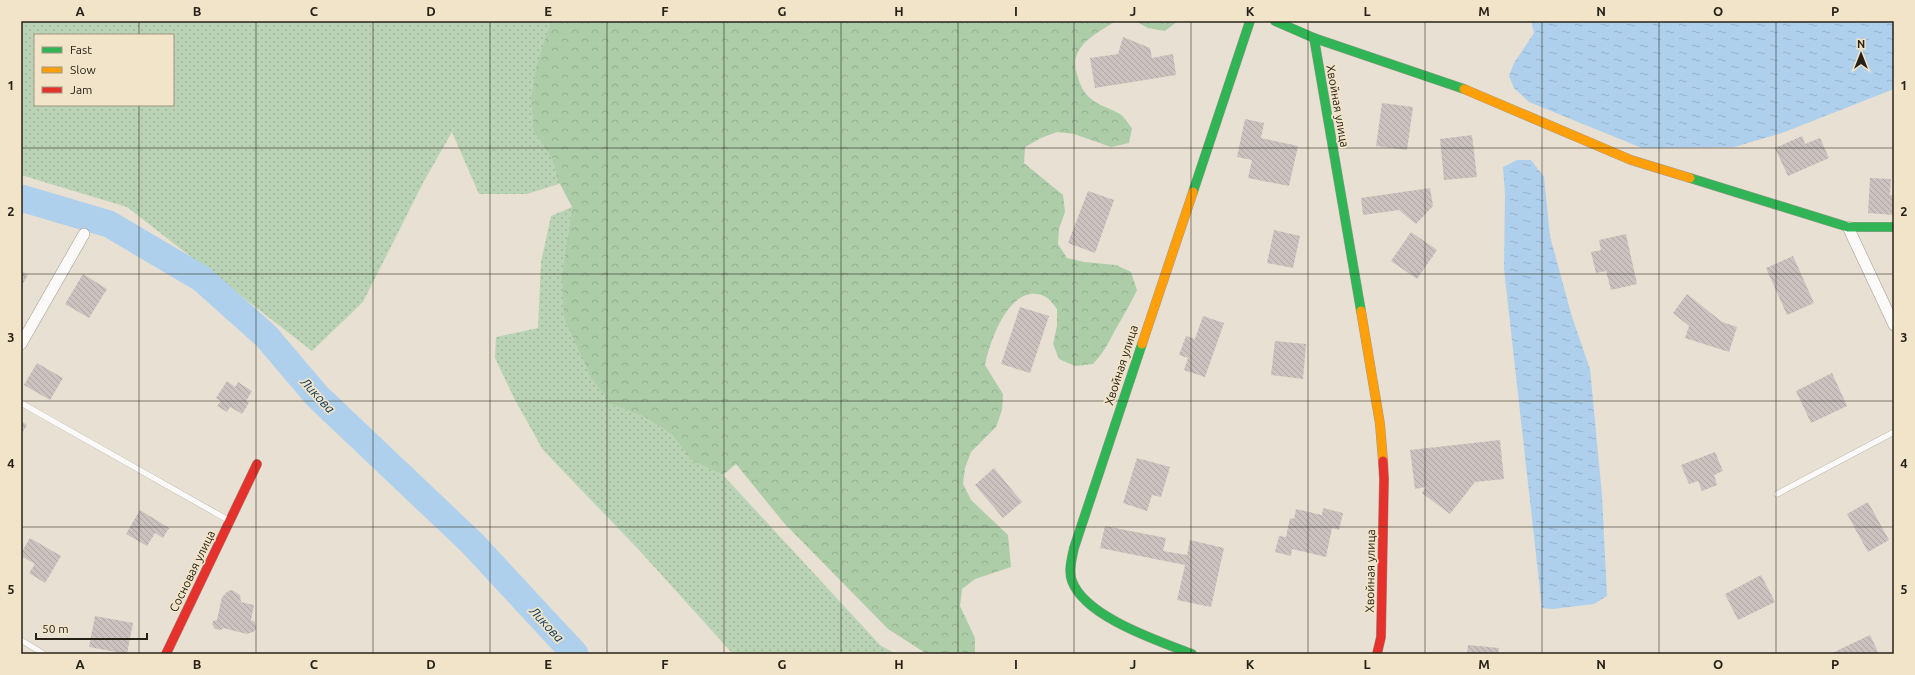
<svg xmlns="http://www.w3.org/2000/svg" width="1915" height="675" font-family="Ubuntu,sans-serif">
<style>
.grass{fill:url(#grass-dots);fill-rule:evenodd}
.forest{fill:url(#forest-crowns)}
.water{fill:url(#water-ripples)}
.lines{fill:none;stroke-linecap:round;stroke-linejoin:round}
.river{stroke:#afd0ec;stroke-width:27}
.building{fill:url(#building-back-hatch)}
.lane-casing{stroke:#9f9a8e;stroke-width:6}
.street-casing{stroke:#9f9a8e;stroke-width:12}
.fast-casing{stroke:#9f9a8e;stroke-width:10}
.slow-casing{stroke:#9f9a8e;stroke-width:10}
.jam-casing{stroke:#9f9a8e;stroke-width:10}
.lane{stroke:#fcfaf8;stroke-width:5.5}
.street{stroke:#fcfaf8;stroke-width:11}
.fast{stroke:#30b455;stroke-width:9}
.slow{stroke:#ff9f0a;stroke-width:9}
.jam{stroke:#e5322d;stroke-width:9}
.grid{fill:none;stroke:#272218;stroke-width:1;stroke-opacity:0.55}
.labels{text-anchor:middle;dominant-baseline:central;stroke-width:3.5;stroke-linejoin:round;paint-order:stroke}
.street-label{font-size:12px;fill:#272218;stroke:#f2e4c8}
.water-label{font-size:13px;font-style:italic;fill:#0b3c60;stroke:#f2e4c8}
.neatline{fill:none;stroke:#272218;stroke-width:1.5}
.grid-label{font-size:13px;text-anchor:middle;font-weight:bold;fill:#272218}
</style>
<defs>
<pattern id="grass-dots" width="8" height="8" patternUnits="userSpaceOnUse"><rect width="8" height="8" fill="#b9d3b4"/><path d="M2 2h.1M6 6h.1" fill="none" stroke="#9fb59a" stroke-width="1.8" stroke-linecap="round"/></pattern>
<pattern id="forest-crowns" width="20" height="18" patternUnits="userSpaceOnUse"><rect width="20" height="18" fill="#accda8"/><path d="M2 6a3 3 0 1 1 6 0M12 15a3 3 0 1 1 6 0" fill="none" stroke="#94b090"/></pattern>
<pattern id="water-ripples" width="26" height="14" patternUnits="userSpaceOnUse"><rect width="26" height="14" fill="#afd0ec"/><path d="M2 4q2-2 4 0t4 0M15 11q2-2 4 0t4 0" fill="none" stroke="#97b2ca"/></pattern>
<pattern id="building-back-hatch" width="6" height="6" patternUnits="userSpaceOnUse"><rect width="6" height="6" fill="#cbc2bf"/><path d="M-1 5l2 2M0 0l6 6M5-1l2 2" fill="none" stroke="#aea6a3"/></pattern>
</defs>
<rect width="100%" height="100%" fill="#e8e0d2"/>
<!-- grass -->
<g class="grass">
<path d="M21 21H564L562 183 527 194H479L452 132 424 181 363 302 312 351 127 207 21 175ZM35 35H173V105H35Z"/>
<polygon points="572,207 567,242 613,405 645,417 672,435 691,460 723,475 880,645 896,654 733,654 639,550 543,450 514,398 495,358 496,337 538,328 541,262 551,216"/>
</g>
<!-- forest -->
<g class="forest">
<path d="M551 21H1116C1095 34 1066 48 1078 77 1080 85 1084 93 1090 98 1099 106 1110 108 1120 114 1125 117 1128 124 1132 128L1129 143 1111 147 1074 134 1057 132 1041 138 1025 147 1024 163 1063 195 1065 212 1059 229 1058 244 1067 258 1084 262 1116 265 1131 272 1137 290C1132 301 1127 309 1121 320 1110 338 1108 348 1093 364L1075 366 1059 359 1053 344 1057 326V309C1054 305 1049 298 1044 296 1010 282 990 340 985 365L1003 394 1002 410 996 427 971 452 965 468 963 484 971 500 1008 535 1011 567 975 579 962 589 960 606 975 638V654H927L888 629 784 523 736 464 723 475 691 460 672 435 645 417 613 405 592 379 564 318 562 276 572 207 558 180 553 159 534 132 531 98 537 64Z"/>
<polygon points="1135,21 1178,21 1165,31 1148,28"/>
</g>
<!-- water -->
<g class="water">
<polygon points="1531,21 1894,21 1894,89 1782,133 1734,147 1642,148 1529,102 1514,88 1509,76 1514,63 1534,33"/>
<polygon points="1517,160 1531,160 1544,177 1550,236 1572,317 1590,369 1602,495 1607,596 1594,604 1553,609 1542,608 1504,269 1505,194 1503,167"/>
</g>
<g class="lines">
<!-- river -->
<polyline class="river" points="21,198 109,224 202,279 266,336 317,396 472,543 575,654"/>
</g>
<!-- building -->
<g class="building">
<polygon points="1123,37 1150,48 1152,58 1173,54 1176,75 1095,88 1090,58 1118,54"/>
<polygon points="1382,103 1413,107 1407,150 1376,146"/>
<polygon points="1245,119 1264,123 1261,138 1298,146 1289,186 1248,178 1252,160 1237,157"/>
<polygon points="1472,135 1477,177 1444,180 1440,139"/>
<polygon points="1802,136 1805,144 1820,138 1829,158 1788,176 1775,148"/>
<polygon points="1870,178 1891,179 1890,195 1894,195 1894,215 1868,213"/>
<polygon points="1430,188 1433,206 1416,224 1399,210 1363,215 1361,198"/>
<polygon points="1088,191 1114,200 1095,253 1068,243"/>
<polygon points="1274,230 1300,236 1293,268 1267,263"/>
<polygon points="1411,232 1437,250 1417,279 1391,261"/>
<polygon points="1626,234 1637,284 1611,290 1606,271 1596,273 1591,252 1601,250 1599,240"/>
<polygon points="1793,256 1814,303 1787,315 1766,268"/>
<polygon points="21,271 28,275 21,287"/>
<polygon points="83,274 107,289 89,318 65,304"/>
<polygon points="1687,294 1722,322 1737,327 1729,352 1685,338 1689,326 1673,313"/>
<polygon points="1020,307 1049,316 1030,373 1001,364"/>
<polygon points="1203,316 1224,323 1205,377 1184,370 1188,358 1179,355 1186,336 1195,339"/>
<polygon points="1275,341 1306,344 1303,379 1271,375"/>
<polygon points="37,363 63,378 50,400 24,385"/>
<polygon points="1832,373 1847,406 1811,423 1796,391"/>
<polygon points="227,381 235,387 238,382 252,391 246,401 249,403 242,414 230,407 227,412 217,406 221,401 216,398"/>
<polygon points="21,421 27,425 21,435"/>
<polygon points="1500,440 1504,479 1475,482 1450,514 1422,493 1426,487 1415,489 1410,450"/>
<polygon points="1715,452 1723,471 1714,475 1717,485 1702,491 1698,481 1689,484 1681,465"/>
<polygon points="1137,458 1170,467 1161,497 1152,495 1147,511 1123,503"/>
<polygon points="994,468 1022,502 1003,518 975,485"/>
<polygon points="1868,502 1889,540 1868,552 1847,514"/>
<polygon points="1323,508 1343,513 1339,530 1332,528 1326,557 1292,549 1291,556 1275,552 1279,536 1286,537 1290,518 1294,519 1296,509 1322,515"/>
<polygon points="140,510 169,528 163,538 155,533 147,546 126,534"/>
<polygon points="1105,526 1166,538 1163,551 1187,555 1190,540 1224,548 1211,607 1177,600 1185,565 1100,548"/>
<polygon points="30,538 61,556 45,583 29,573 35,564 21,556 21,553"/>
<polygon points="1761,575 1775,602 1738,620 1725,594"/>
<polygon points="232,590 240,595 241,602 254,605 251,620 255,622 256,629 253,632 247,634 223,628 221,630 215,629 212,624 213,621 217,620 222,597 228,591"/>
<polygon points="95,616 133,623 127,654 89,647"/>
<polygon points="1870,635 1879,654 1830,654"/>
<polygon points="1468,645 1499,648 1498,654 1467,654"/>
</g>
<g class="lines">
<defs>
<g id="lane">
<polyline points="21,403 228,520"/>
<polyline points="1777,494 1894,432"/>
<polyline points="21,640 44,654"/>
</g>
<g id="street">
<polyline points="1848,227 1894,325"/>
<polyline points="21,344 84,234"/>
</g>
<g id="fast">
<polyline points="1275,21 1314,38 1464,89"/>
<polyline points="1314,38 1361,311"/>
<polyline points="1690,178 1848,227 1894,227"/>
<polyline points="1193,192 1250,21"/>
<path d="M1142 344 1074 548C1072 558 1068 571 1072 581 1085 617 1159 641 1192 654"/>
</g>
<g id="slow">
<polyline points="1464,89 1631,160 1690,178"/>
<polyline points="1361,311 1380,424 1383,461"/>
<polyline points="1142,344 1193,192"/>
</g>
<g id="jam">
<polyline points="166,654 257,464"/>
<polyline points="1377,654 1381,637 1384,479 1383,461"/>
</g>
</defs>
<!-- lane casing -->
<use href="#lane" class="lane-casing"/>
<!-- street casing -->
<use href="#street" class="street-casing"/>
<!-- fast casing -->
<use href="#fast" class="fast-casing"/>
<!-- slow casing -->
<use href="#slow" class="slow-casing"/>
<!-- jam casing -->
<use href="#jam" class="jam-casing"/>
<!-- lane -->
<use href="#lane" class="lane"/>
<!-- street -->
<use href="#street" class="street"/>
<!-- fast -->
<use href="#fast" class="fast"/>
<!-- slow -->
<use href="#slow" class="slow"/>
<!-- jam -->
<use href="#jam" class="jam"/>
</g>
<!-- grid -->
<path class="grid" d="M139 21V35M256 21V654M373 21V654M490 21V654M607 21V654M724 21V654M841 21V654M958 21V654M1074 21V654M1191 21V654M1308 21V654M1425 21V654M1542 21V654M1659 21V654M1776 21V654M139 105V654M21 148H1894M21 274H1894M21 401H1894M21 527H1894"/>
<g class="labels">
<!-- street labels -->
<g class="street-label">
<text transform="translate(1338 106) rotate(80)">Хвойная улица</text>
<text transform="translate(1121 365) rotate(-72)">Хвойная улица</text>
<text transform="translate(192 571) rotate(-64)">Сосновая улица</text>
<text transform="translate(1370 571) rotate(-89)">Хвойная улица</text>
</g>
<!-- water labels -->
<g class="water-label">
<text transform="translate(318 395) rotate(47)">Ликова</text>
<text transform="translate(547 624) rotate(47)">Ликова</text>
</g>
</g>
<!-- border -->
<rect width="1915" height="675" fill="none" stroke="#f2e4c8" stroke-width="44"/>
<!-- legend -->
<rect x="34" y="34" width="140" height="72" fill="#f2e4c8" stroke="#a19682"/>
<rect x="42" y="47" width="20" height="6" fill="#30b455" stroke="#a19682"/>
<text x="70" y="54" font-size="12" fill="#272218">Fast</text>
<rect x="42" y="67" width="20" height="6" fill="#ff9f0a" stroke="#a19682"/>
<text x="70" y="74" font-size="12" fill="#272218">Slow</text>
<rect x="42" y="87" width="20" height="6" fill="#e5322d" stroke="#a19682"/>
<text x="70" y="94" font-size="12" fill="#272218">Jam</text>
<!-- north arrow -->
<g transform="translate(1861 54)" stroke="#f2e4c8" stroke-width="3" paint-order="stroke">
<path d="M0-3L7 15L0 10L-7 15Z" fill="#272218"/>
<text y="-6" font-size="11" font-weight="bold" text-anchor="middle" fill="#272218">N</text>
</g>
<!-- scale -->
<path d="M36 633v6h111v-6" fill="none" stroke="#272218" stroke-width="2"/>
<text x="42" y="633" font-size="12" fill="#272218" stroke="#f2e4c8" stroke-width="3" paint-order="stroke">50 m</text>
<rect x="22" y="22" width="1871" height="631" class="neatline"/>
<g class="grid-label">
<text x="80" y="16">A</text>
<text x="197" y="16">B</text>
<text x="314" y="16">C</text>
<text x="431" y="16">D</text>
<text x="548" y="16">E</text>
<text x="665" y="16">F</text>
<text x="782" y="16">G</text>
<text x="899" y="16">H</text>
<text x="1016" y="16">I</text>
<text x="1133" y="16">J</text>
<text x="1250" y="16">K</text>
<text x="1367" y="16">L</text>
<text x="1484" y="16">M</text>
<text x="1601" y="16">N</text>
<text x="1718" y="16">O</text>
<text x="1835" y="16">P</text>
<text x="11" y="90">1</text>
<text x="1904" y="90">1</text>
<text x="11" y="216">2</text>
<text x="1904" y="216">2</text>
<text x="11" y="342">3</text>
<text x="1904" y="342">3</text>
<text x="11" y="468">4</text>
<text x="1904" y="468">4</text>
<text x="11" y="594">5</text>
<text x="1904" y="594">5</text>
<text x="80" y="669">A</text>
<text x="197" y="669">B</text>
<text x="314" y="669">C</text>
<text x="431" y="669">D</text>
<text x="548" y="669">E</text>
<text x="665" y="669">F</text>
<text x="782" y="669">G</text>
<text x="899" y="669">H</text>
<text x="1016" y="669">I</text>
<text x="1133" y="669">J</text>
<text x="1250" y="669">K</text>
<text x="1367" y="669">L</text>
<text x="1484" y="669">M</text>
<text x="1601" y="669">N</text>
<text x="1718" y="669">O</text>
<text x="1835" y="669">P</text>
</g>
</svg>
